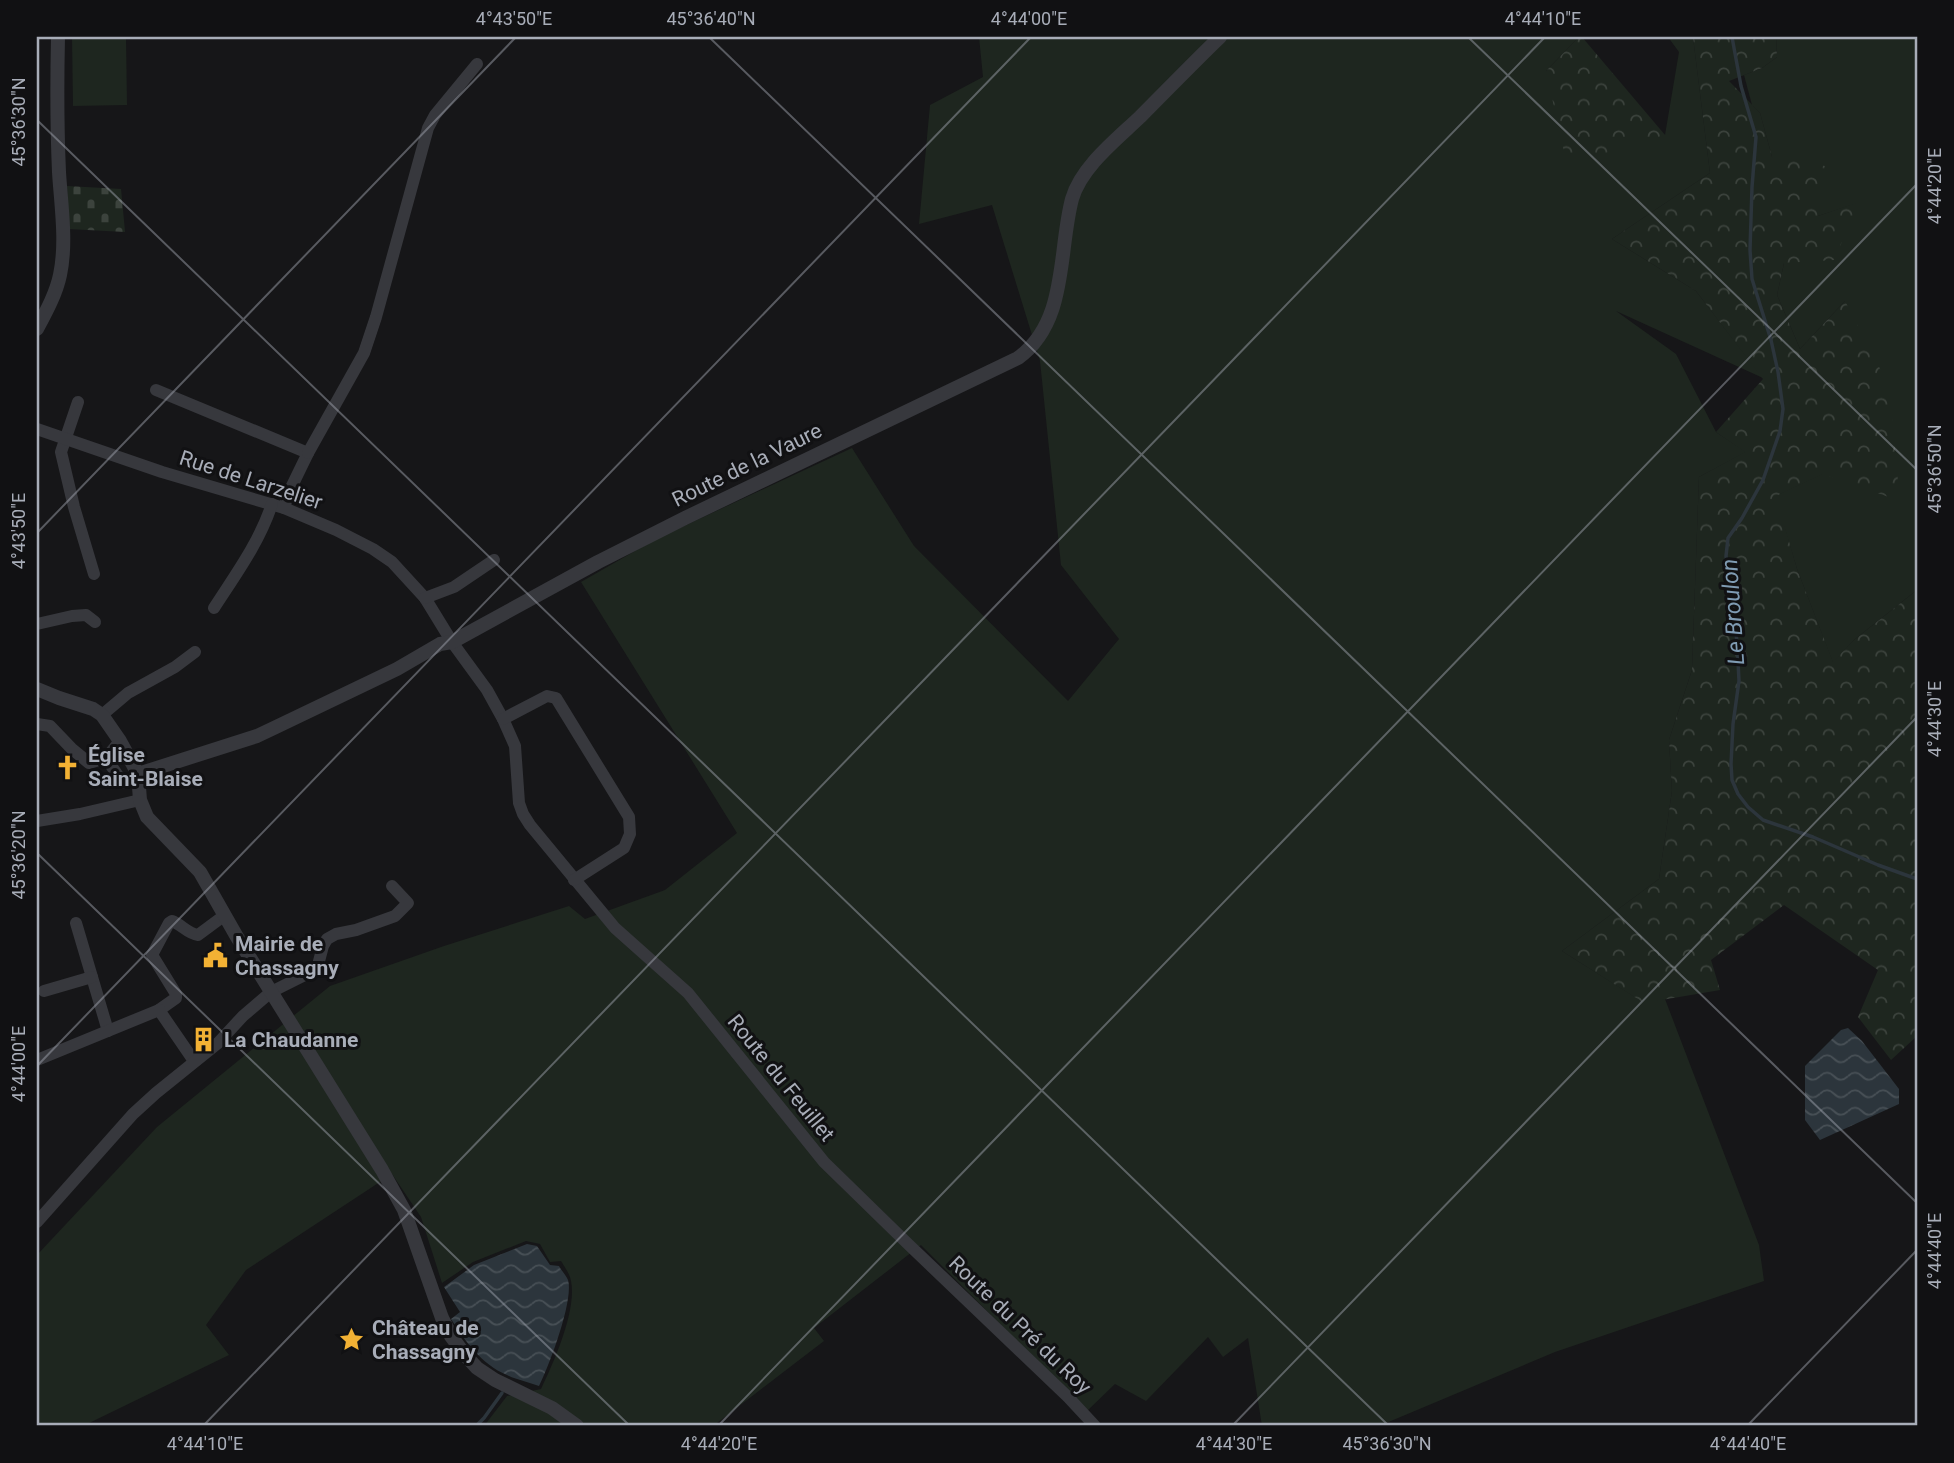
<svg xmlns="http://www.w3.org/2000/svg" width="1954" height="1463" font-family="Roboto,sans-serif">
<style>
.grass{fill:#1e261f}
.forest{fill:url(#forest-crowns)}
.cemetery{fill:url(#cemetery-stones)}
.water{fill:url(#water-waves)}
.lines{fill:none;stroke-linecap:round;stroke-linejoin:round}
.stream{stroke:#2c353c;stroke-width:3.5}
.minor{stroke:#37383d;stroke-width:12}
.tertiary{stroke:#37383d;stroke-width:14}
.ticks{fill:none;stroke:#a8adb8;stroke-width:2;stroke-opacity:0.45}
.labels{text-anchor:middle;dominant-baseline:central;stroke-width:6;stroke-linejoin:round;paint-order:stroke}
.street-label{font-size:21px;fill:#a8adb8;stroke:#111113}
.poi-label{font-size:21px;font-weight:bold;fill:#a8adb8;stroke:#111113;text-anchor:start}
.water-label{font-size:23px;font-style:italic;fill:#7f9bb3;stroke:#111113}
.neatline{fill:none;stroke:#a8adb8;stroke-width:2.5}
.ticks-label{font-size:18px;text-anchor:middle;fill:#a8adb8}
</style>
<defs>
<pattern id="forest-crowns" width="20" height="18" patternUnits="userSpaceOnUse" patternTransform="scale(1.75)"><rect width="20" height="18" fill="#1e261f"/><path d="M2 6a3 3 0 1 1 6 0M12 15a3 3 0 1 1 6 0" fill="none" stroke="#3c433d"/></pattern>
<pattern id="cemetery-stones" width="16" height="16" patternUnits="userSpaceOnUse" patternTransform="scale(1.75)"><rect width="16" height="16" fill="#1e261f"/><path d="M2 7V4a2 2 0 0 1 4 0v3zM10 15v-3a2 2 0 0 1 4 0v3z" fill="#3c433d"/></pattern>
<pattern id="water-waves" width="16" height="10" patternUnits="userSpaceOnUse" patternTransform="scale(1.75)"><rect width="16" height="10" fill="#2c353c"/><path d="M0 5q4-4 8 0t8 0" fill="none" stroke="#485056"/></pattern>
</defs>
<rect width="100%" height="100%" fill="#161618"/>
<!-- grass -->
<g class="grass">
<polygon points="72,37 126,37 127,105 73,106"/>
<path d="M979 37H1579L1546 71 1665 135 1679 52 1668 37H1693L1710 173 1612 239 1696 291 1763 378 1616 311 1676 354 1716 432 1746 452 1699 477 1692 670 1669 740 1672 791 1659 879 1562 951 1643 1002 1665 999 1759 1245 1764 1281 1555 1352 1379 1426H1262L1248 1338 1223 1357 1208 1337 1146 1401 1115 1384 1087 1411 921 1245 814 1328 824 1341 713 1426H484L507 1396 541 1389C554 1362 577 1310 571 1281 570 1274 565 1268 561 1261L550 1262 540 1244 526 1241 473 1262 442 1283 421 1217 392 1174 246 1270 206 1325 229 1355 83 1426H37V1255L157 1127 330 986 444 946 569 906 585 919 665 890 737 833 581 582 656 539 852 448 914 546 1068 701 1119 639 1061 565 1040 361 992 205 919 224 930 105 983 77Z"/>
<polygon points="1776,37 1917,37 1917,590 1854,640 1833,663 1797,569 1775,496 1822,474 1845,301 1800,349 1777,295 1784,263 1858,203 1818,216 1772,157 1760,113 1752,105 1744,75 1762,68 1777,57"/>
</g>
<!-- forest -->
<g class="forest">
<polygon points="1579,37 1582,37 1665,135 1567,165 1546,71"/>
<polygon points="1693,37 1776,37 1777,57 1762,68 1729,81 1760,113 1772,157 1825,166 1818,216 1859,202 1834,260 1784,263 1777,295 1800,349 1845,301 1889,386 1900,501 1823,474 1776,496 1797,569 1833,662 1854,640 1917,590 1917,1036 1891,1060 1858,1017 1878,970 1784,905 1711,960 1720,990 1644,1003 1562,951 1659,879 1672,791 1669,740 1692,670 1699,477 1745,452 1716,432 1763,379 1696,291 1612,239 1710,173"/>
</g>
<!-- cemetery -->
<polygon class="cemetery" points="67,186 121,189 125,232 69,229"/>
<!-- water -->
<g class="water">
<polygon points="1848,1028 1862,1041 1899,1089 1899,1104 1820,1140 1805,1120 1805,1066 1841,1030"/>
<path d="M527 1244 537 1246 550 1265 559 1266C561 1270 566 1275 568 1280 574 1300 549 1366 539 1386 529 1382 517 1380 507 1375 481 1364 466 1342 451 1319L460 1312 444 1287 474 1265Z"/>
</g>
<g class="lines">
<!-- stream -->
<g class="stream">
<polyline points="1732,37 1741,86 1756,137 1752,187 1750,250 1752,279 1771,340 1778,372 1783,409 1780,431 1763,480 1742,518 1728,538 1726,556 1737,642 1739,681 1733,724 1731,764 1732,780 1738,794 1748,807 1763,820 1813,837 1878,865 1917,879"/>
<polyline points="476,1426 484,1418 502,1393"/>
</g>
<!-- minor -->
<g class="minor">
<polyline points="156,390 308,453 289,492 284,508"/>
<polyline points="78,402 61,452 74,507 94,574"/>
<polyline points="37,429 162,472 284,508 336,530 373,549 392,562 425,598 452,642 487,690 503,719 515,746 519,803 523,814 530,825 615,928 688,993 824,1162 907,1243 1068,1397 1095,1426"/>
<polyline points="308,453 364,353 376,317 428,128 435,115 477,64"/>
<polyline points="425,598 454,587 494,560"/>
<path d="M214 608C236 574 259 543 272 504"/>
<polyline points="37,624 72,616 86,615 95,622"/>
<polyline points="102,715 128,693 175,667 195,652"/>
<polyline points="503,719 547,696 556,698 629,817 630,834 624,848 574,880"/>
<polyline points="37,724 50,726 72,749 89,763 106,758"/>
<polyline points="120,741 106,758 123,783"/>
<polyline points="37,821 80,814 140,800"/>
<polyline points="76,923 108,1031"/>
<polyline points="44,991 92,977"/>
<path d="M159 1010 176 998V994L152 955 169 923 172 921C181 924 188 934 198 935L225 915"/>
<polyline points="37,1060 159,1010 194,1061"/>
<polyline points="37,1222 133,1114 156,1093 218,1043 243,1016 271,992 313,971 318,965 323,946 327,939 336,934 356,930 395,916 408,903 392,886"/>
</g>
<!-- tertiary -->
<g class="tertiary">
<path d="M37 329C46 312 56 294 60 275 67 242 61 205 59 172 57 127 57 82 58 37"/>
<polyline points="37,689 59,698 93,709 102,715 120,741 138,774 140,800 147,817 200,872 237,937 382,1170 404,1210 442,1318 451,1336 465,1355 477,1368 495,1380 552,1408 577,1426"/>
<path d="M138 774 257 736 276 727 397 669 440 644 452 642 598 562 685 518 1018 358C1068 322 1058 252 1072 199 1081 167 1117 139 1140 117 1167 90 1193 63 1220 37"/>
</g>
</g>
<!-- ticks -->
<path class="ticks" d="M709 37 1917 1203M1468 37 1917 470M37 120 1389 1426M37 533 516 37M37 853 630 1426M37 1066 1031 37M203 1426 1545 37M718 1426 1917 184M1232 1426 1917 717M1747 1426 1917 1250"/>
<!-- icons -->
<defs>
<symbol id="church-bare" viewBox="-9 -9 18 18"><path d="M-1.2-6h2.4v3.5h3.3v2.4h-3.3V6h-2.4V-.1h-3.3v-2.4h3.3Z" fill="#f2b134" stroke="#111113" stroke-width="2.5" paint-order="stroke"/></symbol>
<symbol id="civic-bare" viewBox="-9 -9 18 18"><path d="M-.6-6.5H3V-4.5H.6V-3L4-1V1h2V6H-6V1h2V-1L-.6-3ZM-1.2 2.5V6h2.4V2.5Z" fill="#f2b134" stroke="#111113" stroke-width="2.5" paint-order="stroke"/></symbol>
<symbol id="building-bare" viewBox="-9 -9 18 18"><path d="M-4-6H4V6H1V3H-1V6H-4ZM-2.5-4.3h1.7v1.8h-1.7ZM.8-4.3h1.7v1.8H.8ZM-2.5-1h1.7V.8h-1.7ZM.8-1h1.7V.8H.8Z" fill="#f2b134" stroke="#111113" stroke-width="2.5" paint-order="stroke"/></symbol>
<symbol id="sight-bare" viewBox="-9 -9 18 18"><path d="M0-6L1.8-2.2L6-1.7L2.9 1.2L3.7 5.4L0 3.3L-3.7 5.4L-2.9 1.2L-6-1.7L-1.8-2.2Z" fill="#f2b134" stroke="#111113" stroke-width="2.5" paint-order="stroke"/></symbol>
</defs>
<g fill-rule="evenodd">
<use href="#church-bare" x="50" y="750" width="35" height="35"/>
<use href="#civic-bare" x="198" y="938" width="35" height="35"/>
<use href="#building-bare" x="186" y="1022" width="35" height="35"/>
<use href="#sight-bare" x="334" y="1322" width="35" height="35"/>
</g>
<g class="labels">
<!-- street labels -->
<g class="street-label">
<text transform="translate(747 465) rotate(-26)">Route de la Vaure</text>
<text transform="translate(251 480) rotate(18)">Rue de Larzelier</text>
<text transform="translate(781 1078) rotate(51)">Route du Feuillet</text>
<text transform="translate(1020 1325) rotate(44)">Route du Pré du Roy</text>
</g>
<!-- poi labels -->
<g class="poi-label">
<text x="88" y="755">Église<tspan x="88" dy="24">Saint-Blaise</tspan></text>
<text x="235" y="944">Mairie de<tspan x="235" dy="24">Chassagny</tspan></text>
<text x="224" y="1040">La Chaudanne</text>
<text x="372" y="1328">Château de<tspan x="372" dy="24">Chassagny</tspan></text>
</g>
<!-- water labels -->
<g class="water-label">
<text transform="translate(1733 612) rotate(-94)">Le Broulon</text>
</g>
</g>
<!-- border -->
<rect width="1954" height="1463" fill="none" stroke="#111113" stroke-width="77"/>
<rect x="38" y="38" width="1878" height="1386" class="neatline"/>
<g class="ticks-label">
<text x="514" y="25">4°43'50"E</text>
<text x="711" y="25">45°36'40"N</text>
<text x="1029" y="25">4°44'00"E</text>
<text x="1543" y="25">4°44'10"E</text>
<text transform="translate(19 122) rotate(-90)" y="6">45°36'30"N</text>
<text transform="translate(1935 186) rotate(-90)" y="6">4°44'20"E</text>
<text transform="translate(1935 469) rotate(-90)" y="6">45°36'50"N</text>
<text transform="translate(19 531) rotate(-90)" y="6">4°43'50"E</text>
<text transform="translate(1935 719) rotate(-90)" y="6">4°44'30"E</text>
<text transform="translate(19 855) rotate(-90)" y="6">45°36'20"N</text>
<text transform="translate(19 1064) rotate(-90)" y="6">4°44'00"E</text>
<text transform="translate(1935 1251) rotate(-90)" y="6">4°44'40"E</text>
<text x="205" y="1450">4°44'10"E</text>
<text x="719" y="1450">4°44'20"E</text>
<text x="1234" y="1450">4°44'30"E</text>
<text x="1387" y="1450">45°36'30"N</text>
<text x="1748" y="1450">4°44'40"E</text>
</g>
</svg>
